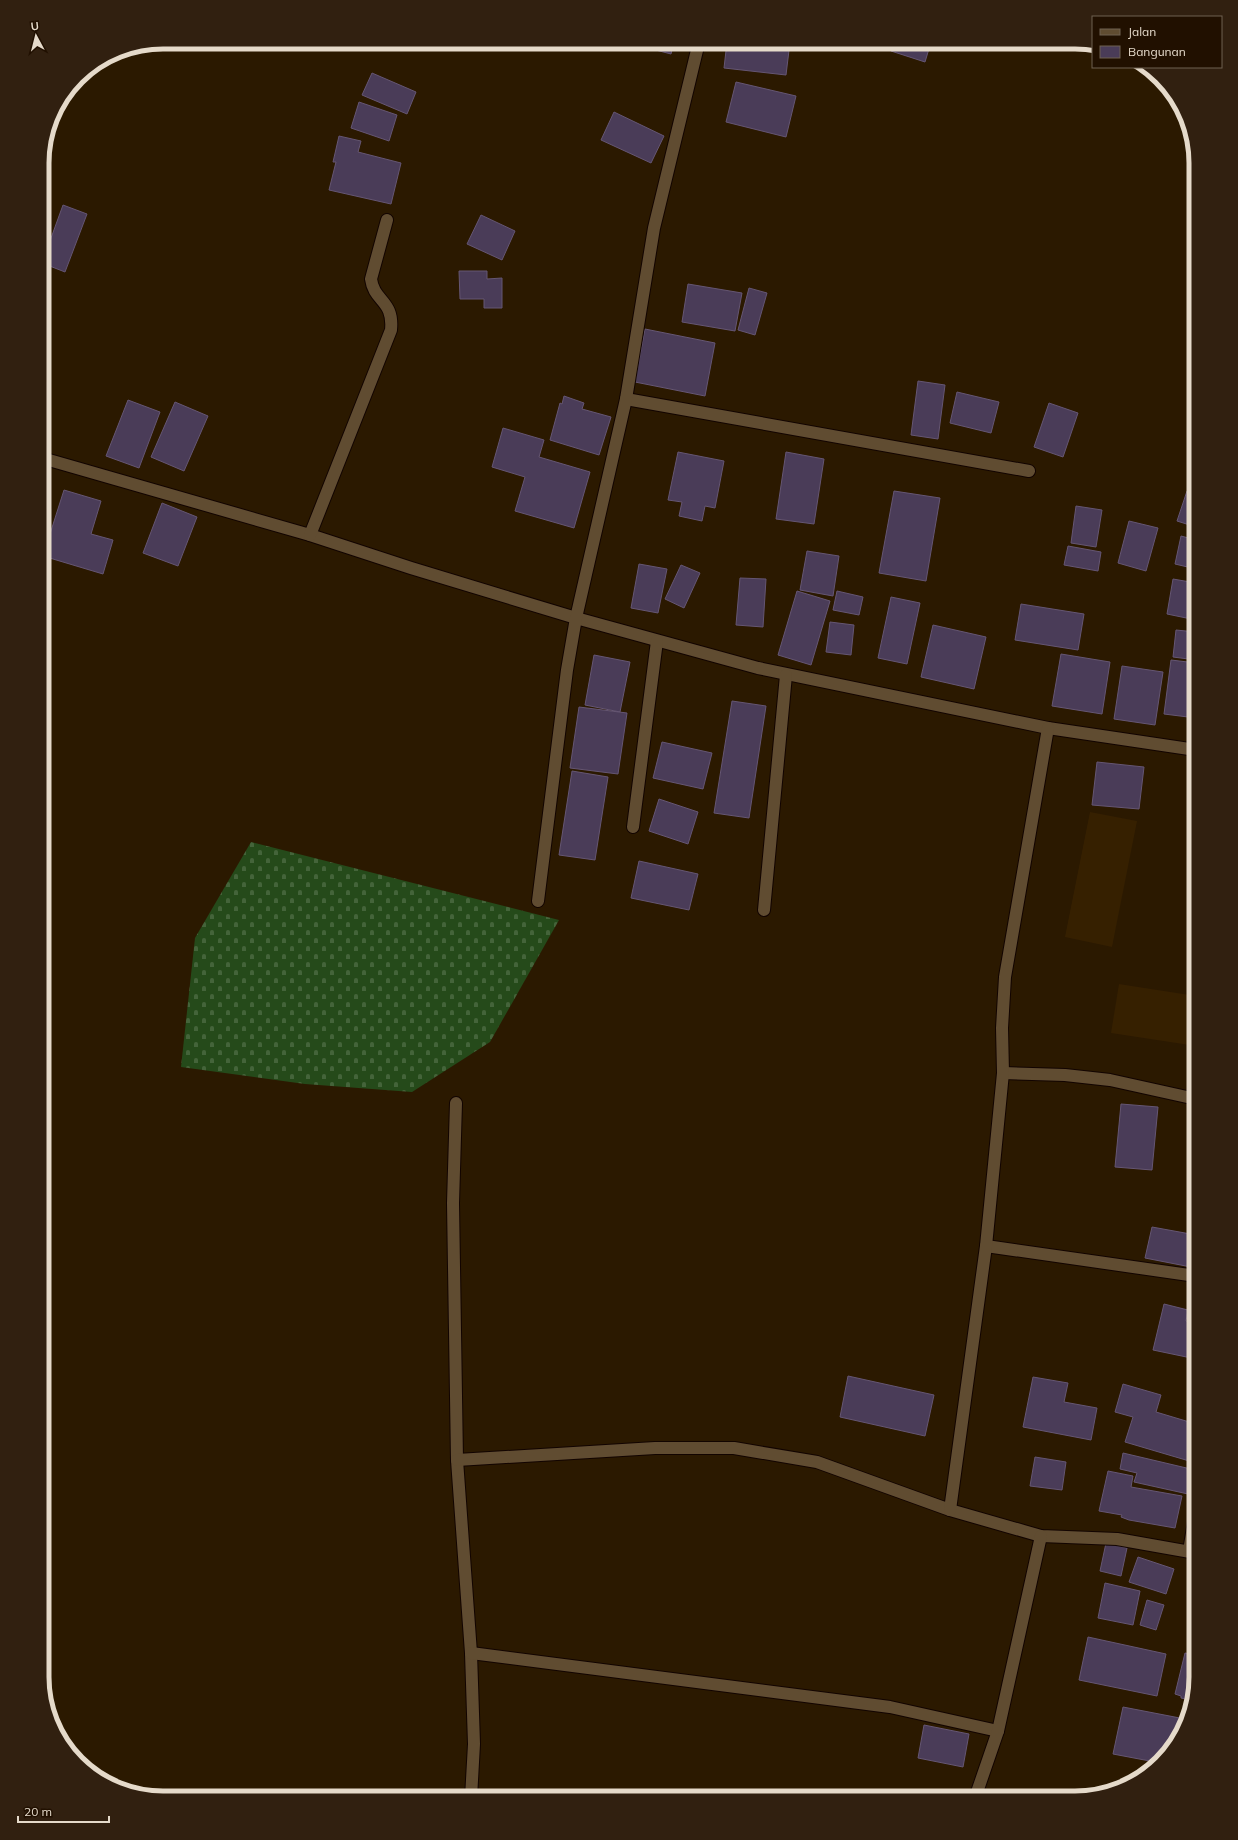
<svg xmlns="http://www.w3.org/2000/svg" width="1238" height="1840" font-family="Mulish,sans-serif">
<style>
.built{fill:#362000}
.cemetery{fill:url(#cemetery-stones)}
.building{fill:#4a3c58;stroke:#655673}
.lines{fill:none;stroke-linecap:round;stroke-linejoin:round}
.street-casing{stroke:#120400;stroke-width:14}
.street{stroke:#604c31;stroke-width:12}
.rim{fill:none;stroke:#e5daca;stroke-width:5}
</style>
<defs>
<pattern id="cemetery-stones" width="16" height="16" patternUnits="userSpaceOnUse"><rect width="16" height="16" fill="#254a1a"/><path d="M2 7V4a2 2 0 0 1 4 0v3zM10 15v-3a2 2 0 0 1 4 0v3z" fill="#44643a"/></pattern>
</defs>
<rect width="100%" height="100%" fill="#2b1900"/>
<!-- built -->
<g class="built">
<polygon points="1090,812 1137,821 1112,947 1065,937"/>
<polygon points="1119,984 1196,996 1196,1046 1111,1033"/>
</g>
<!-- cemetery -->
<polygon class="cemetery" points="251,842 559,920 490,1042 412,1092 305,1084 181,1067 195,938"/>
<!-- building -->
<g class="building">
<polygon points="625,42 674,42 671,54"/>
<polygon points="727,42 790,42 786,75 724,68"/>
<polygon points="894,42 931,42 925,62 891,51"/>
<polygon points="372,73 416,92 407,114 362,95"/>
<polygon points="736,82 796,96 786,137 726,122"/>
<polygon points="359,102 397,115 389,141 351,128"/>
<polygon points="614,112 664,136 651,163 601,140"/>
<polygon points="339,136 361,141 358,152 401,163 391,204 329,190 336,162 333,162"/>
<polygon points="63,205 87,214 65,272 42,263"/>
<polygon points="481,215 515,231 502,260 467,244"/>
<polygon points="459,271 487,271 487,279 502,278 502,308 484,308 484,299 460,299"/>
<polygon points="688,284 742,293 735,331 682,322"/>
<polygon points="749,288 767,293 755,335 738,330"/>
<polygon points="645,329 715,343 705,396 635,382"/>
<polygon points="918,381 945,385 938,439 911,435"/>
<polygon points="957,392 999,402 991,433 950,423"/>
<polygon points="564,396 584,403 582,409 611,417 599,455 550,440 560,403 562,404"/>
<polygon points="128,400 160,412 139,468 106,456"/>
<polygon points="175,402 208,416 184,471 151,457"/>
<polygon points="1049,403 1078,413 1063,457 1034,447"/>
<polygon points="503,428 544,440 539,457 590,472 574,528 515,511 525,477 492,467"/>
<polygon points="678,452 724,461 715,508 705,506 702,521 679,516 682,502 668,500"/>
<polygon points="786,452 824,459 814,524 776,519"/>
<polygon points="64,490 101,501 91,534 113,540 103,574 43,556"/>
<polygon points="894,491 940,498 926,581 879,573"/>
<polygon points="1187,491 1196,494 1196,527 1177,521"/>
<polygon points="162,503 197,517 178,566 143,553"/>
<polygon points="1076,506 1102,510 1096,547 1071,543"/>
<polygon points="1129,521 1158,528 1146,571 1118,563"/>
<polygon points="1181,536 1196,540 1196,569 1175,564"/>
<polygon points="1068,546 1101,552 1098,571 1064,565"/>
<polygon points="807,551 839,556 833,596 800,590"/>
<polygon points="639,564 667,569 658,613 631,608"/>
<polygon points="681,565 700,573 684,608 665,599"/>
<polygon points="740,578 766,579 763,627 736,625"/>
<polygon points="1173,579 1196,583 1196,620 1167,614"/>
<polygon points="797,591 830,601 811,665 778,655"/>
<polygon points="837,591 863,597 859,615 833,610"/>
<polygon points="891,597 920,603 907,664 878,658"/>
<polygon points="1021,604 1084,614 1078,650 1015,640"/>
<polygon points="830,622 854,625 851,655 826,652"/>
<polygon points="933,625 986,637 974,689 921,677"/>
<polygon points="1176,630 1196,632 1196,660 1173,657"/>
<polygon points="1061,654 1110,662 1102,714 1052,706"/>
<polygon points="594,655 630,662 620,712 585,705"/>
<polygon points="1171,660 1196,663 1196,718 1164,714"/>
<polygon points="1122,666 1163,672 1155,725 1114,719"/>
<polygon points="732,701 766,706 749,818 714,813"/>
<polygon points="579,707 627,713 618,774 570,768"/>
<polygon points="662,742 712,753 703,789 653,778"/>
<polygon points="1097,762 1144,767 1139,809 1092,805"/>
<polygon points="572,771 608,777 595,860 559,855"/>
<polygon points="659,799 698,812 688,844 649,831"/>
<polygon points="639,861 698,874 689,910 631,898"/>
<polygon points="1121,1104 1158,1107 1152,1170 1115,1167"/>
<polygon points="1152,1227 1196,1235 1196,1268 1145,1258"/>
<polygon points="1164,1304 1188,1310 1186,1321 1196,1324 1196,1359 1153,1350"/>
<polygon points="848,1376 934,1395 925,1436 840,1417"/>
<polygon points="1033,1377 1068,1383 1064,1402 1097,1408 1091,1440 1023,1427"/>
<polygon points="1123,1384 1161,1395 1156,1412 1196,1424 1196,1463 1125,1442 1133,1417 1115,1412"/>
<polygon points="1123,1453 1195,1470 1188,1494 1134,1482 1137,1473 1120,1469"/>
<polygon points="1035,1457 1066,1462 1062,1490 1030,1486"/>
<polygon points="1108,1471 1133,1476 1131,1487 1182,1496 1175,1528 1129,1520 1121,1517 1122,1515 1099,1511"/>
<polygon points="1106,1543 1127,1548 1121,1576 1100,1571"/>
<polygon points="1138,1557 1174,1569 1166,1594 1129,1582"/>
<polygon points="1105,1583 1140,1591 1133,1625 1098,1618"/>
<polygon points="1147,1600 1164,1605 1156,1630 1140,1625"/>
<polygon points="1088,1637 1166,1654 1157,1696 1079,1680"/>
<polygon points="1185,1653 1196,1655 1196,1677 1190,1700 1181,1698 1181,1696 1175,1694"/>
<polygon points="1123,1707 1185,1719 1180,1738 1155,1762 1113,1754"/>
<polygon points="924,1725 969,1734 963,1767 918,1758"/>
</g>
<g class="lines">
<defs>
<g id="street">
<polyline points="626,399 1029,471"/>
<polyline points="42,458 310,535 411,568 576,618 758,668 1048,728 1196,750"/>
<path d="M310 535 391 330C394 300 374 302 371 279L387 220"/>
<polyline points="633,827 657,641"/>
<polyline points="538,901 567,670 576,618 626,399 654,228 699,42"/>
<polyline points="764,910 786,675"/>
<polyline points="1003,1073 1065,1075 1110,1080 1196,1099"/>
<polyline points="456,1103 453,1203 457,1460 471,1653 474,1744 471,1798"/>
<polyline points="986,1246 1196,1276"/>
<polyline points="457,1460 655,1448 734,1448 817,1462 950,1510 1041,1536 1117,1539 1196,1553"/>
<polyline points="950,1510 986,1246 1003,1073 1002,1028 1005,977 1048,728"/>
<polyline points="1189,1551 1196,1510"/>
<polyline points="471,1653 890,1707 998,1731"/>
<polyline points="975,1798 998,1731 1041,1536"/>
</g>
</defs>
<!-- street casing -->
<use href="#street" class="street-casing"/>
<!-- street -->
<use href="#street" class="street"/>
</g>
<!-- crop -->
<path d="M0 0H1238V1840H0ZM163 49H1075A114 114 0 0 1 1189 163V1677A114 114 0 0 1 1075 1791H163A114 114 0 0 1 49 1677V163A114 114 0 0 1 163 49Z" fill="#312010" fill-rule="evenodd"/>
<path class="rim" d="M163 49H1075A114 114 0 0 1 1189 163V1677A114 114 0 0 1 1075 1791H163A114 114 0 0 1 49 1677V163A114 114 0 0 1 163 49Z"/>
<!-- legend -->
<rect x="1092" y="16" width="130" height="52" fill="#211000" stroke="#6f6151"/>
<rect x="1100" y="29" width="20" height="6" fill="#604c31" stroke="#6f6151"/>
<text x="1128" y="36" font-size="12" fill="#e5daca">Jalan</text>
<rect x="1100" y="46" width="20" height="12" fill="#4a3c58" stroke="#6f6151"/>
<text x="1128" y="56" font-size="12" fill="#e5daca">Bangunan</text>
<!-- north arrow -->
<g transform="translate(36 36) rotate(353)" stroke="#211000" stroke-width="3" paint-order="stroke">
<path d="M0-3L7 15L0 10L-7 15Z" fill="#e5daca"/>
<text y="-6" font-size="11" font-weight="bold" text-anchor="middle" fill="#e5daca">U</text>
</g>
<!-- scale -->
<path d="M18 1816v6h91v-6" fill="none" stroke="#e5daca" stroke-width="2"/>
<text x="24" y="1816" font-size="12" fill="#e5daca" stroke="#211000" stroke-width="3" paint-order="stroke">20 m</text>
</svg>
